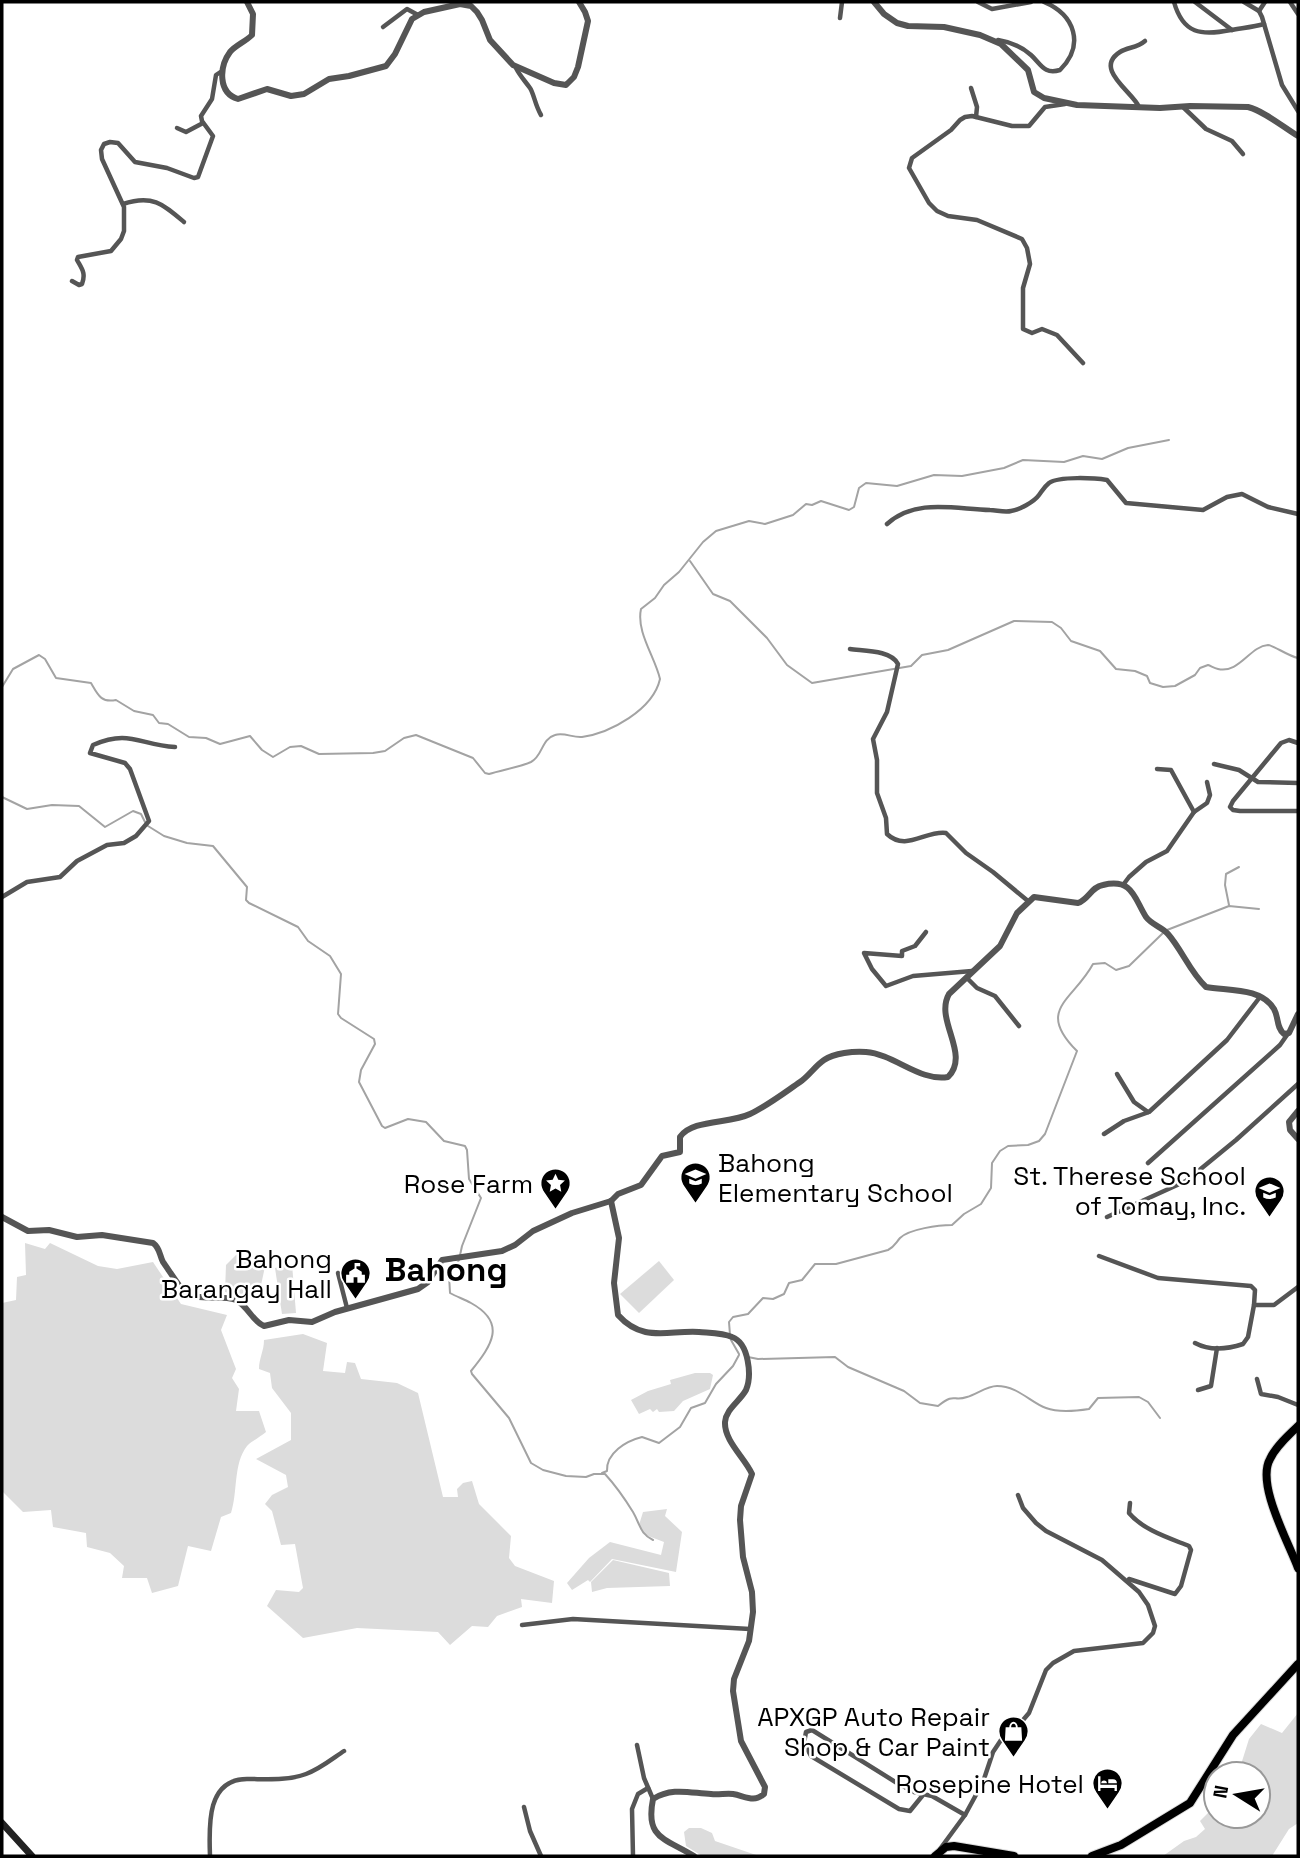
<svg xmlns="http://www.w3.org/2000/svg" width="1300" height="1858" font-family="'Space Grotesk',sans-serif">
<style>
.green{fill:#dcdcdc}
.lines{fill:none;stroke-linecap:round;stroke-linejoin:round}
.stream{stroke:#a3a3a3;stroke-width:2}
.trunk-casing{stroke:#dbdbdb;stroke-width:10}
.minor{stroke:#555;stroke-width:4.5}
.tertiary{stroke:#555;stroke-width:6}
.secondary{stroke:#222;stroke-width:7}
.trunk{stroke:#000;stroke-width:8}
.labels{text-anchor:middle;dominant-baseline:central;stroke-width:5;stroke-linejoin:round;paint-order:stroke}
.poi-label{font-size:26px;fill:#000;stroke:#fff;text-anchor:end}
.district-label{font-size:33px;font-weight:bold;fill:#000;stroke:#fff}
</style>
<rect width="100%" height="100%" fill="#fff"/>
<!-- green -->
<g class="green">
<path d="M25 1243 45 1249 50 1243 98 1266 117 1269 153 1262 181 1304 227 1315 221 1330 236 1369 232 1378 239 1389 236 1411H259L266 1432C260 1437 252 1441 247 1446 233 1464 238 1492 231 1513L221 1517 211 1551 188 1546 178 1586 152 1593 147 1578H122L124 1566 110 1553 87 1547 86 1533 53 1527 51 1510 23 1512 2 1491V1303L16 1300 17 1277 26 1275Z"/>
<polygon points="237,1254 266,1262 258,1299 225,1292 226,1265"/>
<polygon points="659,1261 674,1280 639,1313 620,1294"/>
<polygon points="292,1264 296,1313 282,1314 275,1268"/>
<path d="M303 1334 327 1343 323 1371 345 1373 347 1362 355 1363 361 1379 397 1383 418 1393 443 1497H458L457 1489 463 1483 472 1481 479 1504 511 1536 509 1558 515 1566 554 1581 552 1603 521 1599 522 1607 497 1616 488 1627 472 1626 450 1645 438 1632 357 1628 303 1638 267 1606 276 1590 299 1592 303 1588 295 1544 281 1545 272 1511 265 1504 272 1495 288 1487 286 1475 256 1459 291 1440V1413L272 1388 270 1373 259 1369C259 1358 264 1351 264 1340Z"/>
<polygon points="695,1373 710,1373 713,1375 710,1389 683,1401 674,1411 659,1412 657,1409 653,1412 650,1409 639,1414 631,1400 648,1391 671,1384 670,1380"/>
<polygon points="667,1509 665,1516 682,1532 676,1572 612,1559 590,1582 588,1580 572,1590 567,1583 589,1558 610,1542 661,1555 664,1542 643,1534 639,1525 643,1512"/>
<polygon points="613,1560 669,1573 670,1586 607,1588 592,1592 591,1582"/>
<polygon points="1298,1713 1298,1823 1289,1829 1272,1856 1163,1856 1184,1841 1196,1837 1205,1829 1200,1821 1216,1805 1216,1816 1258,1816 1258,1774 1238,1774 1249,1739 1261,1724 1282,1733"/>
<polygon points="689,1828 701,1828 712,1833 715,1841 759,1856 702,1856 686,1846 684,1832"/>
</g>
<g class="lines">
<!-- stream -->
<g class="stream">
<path d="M690 561 713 594 730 601 767 638 787 665 812 683 911 666 922 655 948 650 1014 621 1052 622 1061 628 1071 641 1100 651 1116 669 1135 671 1147 676 1150 683 1163 687 1175 686 1195 675 1200 668 1208 665C1211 666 1214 668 1218 669 1239 674 1250 646 1268 645 1273 645 1288 656 1298 658"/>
<path d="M2 687 13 669 39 655 45 659 56 678 91 683C98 695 101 703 116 700L134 711 153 715 159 723 168 724 189 737 206 738 220 744 250 736 262 750 273 757 290 747 301 746 319 754 373 753 385 751 404 738 416 735 473 758 485 773 489 774C501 770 520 767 531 762 543 756 541 739 555 735 564 732 573 738 582 737 610 733 653 710 660 679 655 657 636 632 641 609L655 598 664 585 679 572 703 542 716 531 749 521 765 524 793 515 806 504 812 505 821 501 849 510 854 507 859 488 866 483 897 486 934 475 962 476 1004 468 1023 460 1064 462 1083 456 1102 459 1128 448 1169 440"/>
<polyline points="2,797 27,809 52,805 79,806 105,827 133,811 141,814 145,822"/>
<path d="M148 826 164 836 187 843 213 846 247 887 246 900 249 903 298 927 308 941 330 956 341 974 338 1014 341 1018 374 1039 375 1044 361 1070 359 1082 382 1126 385 1128 408 1119 426 1122 444 1141 465 1146 467 1150 469 1179 481 1198 462 1246 459 1260 449 1275 450 1293C457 1297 464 1299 471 1303 507 1323 492 1345 471 1371L472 1374 509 1418 531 1463 543 1470 566 1476 586 1477 594 1474H605C616 1486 625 1499 633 1512 640 1524 640 1534 653 1540"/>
<polyline points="1229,905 1225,885 1226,874 1239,867"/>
<polyline points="1167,930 1229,906 1259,909"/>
<path d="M730 1335 729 1322 733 1317 748 1314 763 1298 773 1299 784 1294 789 1283 802 1280 815 1264H836L888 1250C894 1247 895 1244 900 1238 909 1229 939 1225 952 1225L964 1214 981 1204 991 1188 992 1163 1000 1151 1008 1146 1028 1145 1039 1141 1045 1134 1077 1051C1035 1009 1073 1001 1093 964L1105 963 1116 970 1129 966 1163 933"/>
<polyline points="731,1340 739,1354"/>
<path d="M748 1357 758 1359 835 1357 848 1367 904 1391 920 1403 938 1406C956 1392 952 1402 967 1397 977 1394 987 1386 997 1386 1018 1386 1031 1403 1046 1408 1059 1413 1076 1411 1089 1409L1098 1398 1139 1397 1148 1402 1160 1418"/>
<path d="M602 1473 607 1471C606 1453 626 1441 642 1437L659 1443 680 1427 691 1408 705 1403 716 1384 733 1366 739 1355"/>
</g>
<defs>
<g id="trunk">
<path d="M1298 1426C1288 1436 1276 1446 1270 1459 1256 1484 1288 1541 1298 1568"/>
<polyline points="935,1856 946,1847 954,1846 1014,1856"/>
<polyline points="1092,1856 1121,1845 1190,1803 1233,1735 1298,1664"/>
</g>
</defs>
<!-- trunk casing -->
<use href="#trunk" class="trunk-casing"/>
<!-- minor -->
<g class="minor">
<polyline points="978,2 992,9 1031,2"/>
<path d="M1174 2C1183 34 1201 36 1231 30 1242 28 1254 27 1264 24"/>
<polyline points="1195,2 1232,30"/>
<polyline points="1244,2 1259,11 1262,17 1282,85 1298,111"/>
<polyline points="1290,2 1298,14"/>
<polyline points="1259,11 1265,2"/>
<polyline points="840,18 842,2"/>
<polyline points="383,27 407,9 418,15"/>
<path d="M998 40C1010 42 1022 47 1031 55 1041 64 1044 75 1060 70 1085 45 1075 15 1044 2"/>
<path d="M516 68C520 76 525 81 530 88 534 94 535 105 541 115"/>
<polyline points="971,88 977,107 976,117"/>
<polyline points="1065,104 1045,107 1029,126 1012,126 972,116 965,117 960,120 951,130 912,158 909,168 929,203 937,211 948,216 977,220 1022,239 1027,248 1030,264 1023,288 1023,329 1032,333 1042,329 1057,335 1083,363"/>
<path d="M1139 107C1133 92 1093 69 1120 52 1128 47 1137 48 1145 41"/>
<polyline points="1183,107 1206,129 1232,141 1243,154"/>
<polyline points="177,128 186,132 203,123"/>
<path d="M123 204C152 194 163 204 184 222"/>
<path d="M72 281 79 285 82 284C86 273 82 269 77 260L78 257 111 251 121 239 124 231V207L102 159 101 150 104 144 110 142 118 143 135 162 167 168 194 178 198 177 213 136 202 121 201 116 212 99 216 75 222 71"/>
<path d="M887 524C916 498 954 509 990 510 996 510 1005 513 1011 511 1019 510 1034 502 1039 495 1042 491 1044 487 1049 483 1059 476 1095 478 1107 480L1126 503 1203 510 1227 497 1242 494 1268 507 1298 514"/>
<path d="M850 649C864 651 891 650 898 664L887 712 873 739 877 760V793L886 818 887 834C906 852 926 830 946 833L966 853 993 872 1028 901"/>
<polyline points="1298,743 1289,740 1281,743 1233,801 1230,807 1233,810 1240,811 1298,811"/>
<polyline points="1214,764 1239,770 1258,782 1298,783"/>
<polyline points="1157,769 1171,770 1194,812"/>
<polyline points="1123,885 1129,877 1146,862 1167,851 1194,812 1207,803 1210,795 1207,782"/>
<path d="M2 897 27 882 60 877 77 861 107 845 124 843 136 836 149 821 130 769 125 763 90 753 93 745C129 729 140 745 175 747"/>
<polyline points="926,932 915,946 902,951 902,956 864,953 872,969 886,986 913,976 972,971"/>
<polyline points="967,978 977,988 995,996 1019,1026"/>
<polyline points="1117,1074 1134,1102 1148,1112"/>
<polyline points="1104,1134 1124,1121 1149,1112 1227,1040 1260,997"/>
<polyline points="1148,1163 1280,1045 1287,1035"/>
<polyline points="1107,1217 1186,1181 1236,1140 1298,1084"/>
<polyline points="1099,1256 1158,1278 1251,1286 1255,1290 1254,1305"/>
<polyline points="338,1273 347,1308"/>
<path d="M1195 1343C1210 1351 1228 1349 1243 1344L1248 1337 1254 1305H1274L1298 1287"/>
<polyline points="1257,1379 1261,1394 1278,1397 1298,1405"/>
<polyline points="1198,1390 1211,1386 1217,1348"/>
<path d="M1129 1579 1175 1594 1181 1586 1191 1550 1189 1546C1169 1538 1143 1530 1129 1513L1130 1503"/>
<polyline points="522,1625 573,1619 750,1629"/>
<polyline points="637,1745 644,1778 653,1799"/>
<polyline points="923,1795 910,1811 899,1809 811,1756 804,1743 806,1732 812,1730 897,1783 914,1792 932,1796 965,1815"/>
<polyline points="524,1807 530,1831 541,1856"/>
<polyline points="940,1849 965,1815 983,1782 993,1752 1001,1740 1012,1733 1029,1713 1046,1670 1053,1663 1074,1651 1143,1643 1153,1633 1155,1626 1148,1605 1139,1592 1102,1560 1046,1531 1036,1523 1023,1508 1018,1495"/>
<path d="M210 1856C209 1827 206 1779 247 1779 266 1779 287 1781 306 1774 320 1769 332 1759 344 1751"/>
<polyline points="633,1856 632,1809 638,1794 648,1788"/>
</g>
<!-- tertiary -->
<g class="tertiary">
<path d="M247 2 253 14 252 35C245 42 236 45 230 52 219 67 218 93 238 99L267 89 291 96 304 94 329 79 349 76 386 66 395 54 412 19 424 12 460 4 471 6 477 12 482 20 490 40 513 65 554 83 566 85 574 77 578 67 588 21 585 12 579 2"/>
<path d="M874 2 884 14 897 23 908 26 944 27 980 35 1001 44 1028 70 1034 92 1044 98 1077 105 1160 108 1190 106 1248 107C1264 111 1283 127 1298 136"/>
<polyline points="1298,1111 1289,1122 1290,1130 1298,1139"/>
<path d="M611 1201 618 1194 641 1185 662 1156 680 1152V1137C692 1119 730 1124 750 1114 767 1106 784 1093 800 1082 809 1076 815 1066 824 1060 834 1053 854 1051 866 1052 894 1054 920 1082 948 1077 971 1054 934 1020 949 994L1000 946 1017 913 1034 897 1078 903C1089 899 1091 887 1103 885 1133 878 1134 898 1146 917 1152 925 1162 927 1168 934 1182 950 1190 972 1206 987 1227 991 1261 987 1274 1009 1279 1018 1276 1027 1284 1034L1289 1033 1298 1014"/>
<path d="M611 1201 619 1238 614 1283 618 1315C643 1343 668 1330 699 1332 709 1333 723 1333 732 1337 749 1343 752 1376 746 1390 740 1401 726 1409 725 1422 724 1441 745 1458 752 1474L741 1506 740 1520 743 1557 752 1592 753 1612 749 1641 734 1679 733 1691 741 1741 765 1787 764 1794C754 1803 745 1796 733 1794 726 1793 719 1795 711 1794 690 1793 672 1787 653 1799 645 1839 665 1838 694 1856"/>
<path d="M2 1217 28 1231 49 1230 77 1237 102 1235 153 1243C160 1248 159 1254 163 1262 166 1266 179 1286 182 1289 194 1303 220 1294 236 1300 248 1306 252 1321 264 1326L289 1320 312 1322 335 1312 418 1289 428 1282 442 1260 502 1251 515 1245 533 1231 572 1213 611 1201"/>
</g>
<!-- secondary -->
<polyline class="secondary" points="2,1823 32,1856"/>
<!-- trunk -->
<use href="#trunk" class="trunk"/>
</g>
<!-- icons -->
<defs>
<symbol id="school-pin" viewBox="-11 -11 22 30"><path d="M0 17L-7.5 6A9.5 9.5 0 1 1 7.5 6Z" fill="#000" stroke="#fff"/><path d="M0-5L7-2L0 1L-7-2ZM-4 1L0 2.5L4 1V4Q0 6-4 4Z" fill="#fff"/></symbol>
<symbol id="sight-pin" viewBox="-11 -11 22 30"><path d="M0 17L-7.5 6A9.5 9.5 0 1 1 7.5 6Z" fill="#000" stroke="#fff"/><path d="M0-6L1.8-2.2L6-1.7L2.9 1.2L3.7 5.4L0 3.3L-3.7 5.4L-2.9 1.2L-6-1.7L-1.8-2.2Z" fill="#fff"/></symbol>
<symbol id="civic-pin" viewBox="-11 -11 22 30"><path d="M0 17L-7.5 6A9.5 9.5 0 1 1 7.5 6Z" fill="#000" stroke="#fff"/><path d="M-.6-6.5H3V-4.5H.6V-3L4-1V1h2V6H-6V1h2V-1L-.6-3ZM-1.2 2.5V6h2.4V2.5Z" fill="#fff"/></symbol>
<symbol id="shop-pin" viewBox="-11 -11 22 30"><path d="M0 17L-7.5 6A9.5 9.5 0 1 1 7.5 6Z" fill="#000" stroke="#fff"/><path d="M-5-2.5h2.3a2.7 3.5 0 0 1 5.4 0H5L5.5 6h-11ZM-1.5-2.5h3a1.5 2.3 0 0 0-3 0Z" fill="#fff"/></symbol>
<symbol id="hotel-pin" viewBox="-11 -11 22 30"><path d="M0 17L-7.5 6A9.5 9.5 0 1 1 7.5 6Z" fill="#000" stroke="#fff"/><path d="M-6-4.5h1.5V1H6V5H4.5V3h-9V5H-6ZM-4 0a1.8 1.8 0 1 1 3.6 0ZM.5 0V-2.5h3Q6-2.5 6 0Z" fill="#fff"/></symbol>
</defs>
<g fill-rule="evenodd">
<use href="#school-pin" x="678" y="1160" width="35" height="47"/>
<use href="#sight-pin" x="538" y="1166" width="35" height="47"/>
<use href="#school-pin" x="1252" y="1174" width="35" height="47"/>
<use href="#civic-pin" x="338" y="1256" width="35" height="47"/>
<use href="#shop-pin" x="996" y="1714" width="35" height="47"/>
<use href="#hotel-pin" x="1090" y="1766" width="35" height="47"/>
</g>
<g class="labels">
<!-- poi labels -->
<g class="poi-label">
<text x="718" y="1163" text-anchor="start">Bahong<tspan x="718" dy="30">Elementary School</tspan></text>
<text x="1246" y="1176">St. Therese School<tspan x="1246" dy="30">of Tomay, Inc.</tspan></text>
<text x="533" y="1184">Rose Farm</text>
<text x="332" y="1259">Bahong<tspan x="332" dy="30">Barangay Hall</tspan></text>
<text x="990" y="1717">APXGP Auto Repair<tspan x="990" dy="30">Shop &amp; Car Paint</tspan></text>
<text x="1084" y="1784">Rosepine Hotel</text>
</g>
<!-- district labels -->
<g class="district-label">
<text x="446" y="1270">Bahong</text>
</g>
</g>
<!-- border -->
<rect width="1300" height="1858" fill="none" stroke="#000000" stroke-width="7"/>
<!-- north arrow -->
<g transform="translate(1237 1795) rotate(281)"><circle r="33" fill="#ffffff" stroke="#999999" stroke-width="2"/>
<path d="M0-5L12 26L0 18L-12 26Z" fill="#000000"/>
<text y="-10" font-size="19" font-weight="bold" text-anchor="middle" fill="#000000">N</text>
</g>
</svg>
